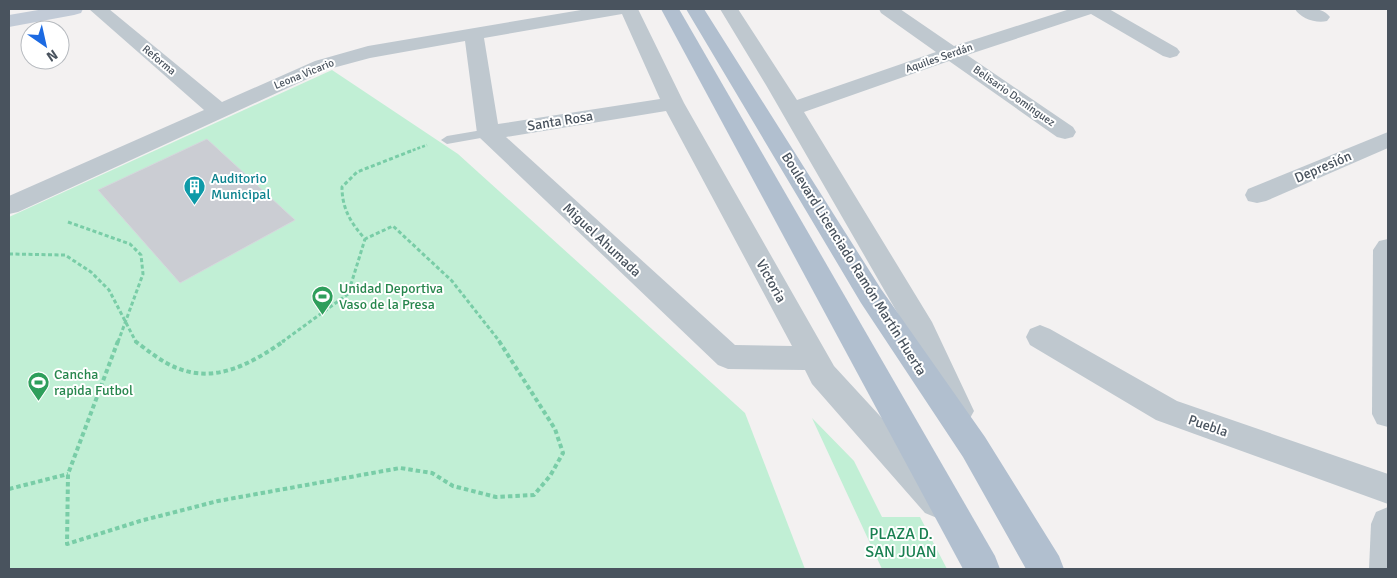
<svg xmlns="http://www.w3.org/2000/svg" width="1397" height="578" font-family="Signika,sans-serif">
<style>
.green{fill:#c1efd5}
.building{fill:#cbcdd3;stroke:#d5d7dc}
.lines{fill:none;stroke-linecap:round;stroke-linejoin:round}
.path-far2{stroke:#79cda7;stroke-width:2.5;stroke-dasharray:3 2;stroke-linecap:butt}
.path-far1{stroke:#79cda7;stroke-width:3;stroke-dasharray:4 2.5;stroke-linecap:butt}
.path{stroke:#79cda7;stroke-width:4;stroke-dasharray:4.5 3;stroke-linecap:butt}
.lane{fill:#bfc8cf;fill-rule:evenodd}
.street{fill:#bfc8cf;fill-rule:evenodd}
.secondary{fill:#c2cbd7;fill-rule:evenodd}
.primary{fill:#b1bfcf;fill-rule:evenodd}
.labels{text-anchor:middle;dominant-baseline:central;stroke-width:4;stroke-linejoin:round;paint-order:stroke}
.far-street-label{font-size:11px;fill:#49535e;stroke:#fff}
.street-label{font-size:14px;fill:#49535e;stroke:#fff}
.culture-label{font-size:14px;fill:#0d838f;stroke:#fff;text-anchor:start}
.leisure-label{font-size:14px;fill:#27864d;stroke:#fff;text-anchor:start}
.near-park-label{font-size:16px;fill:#198051;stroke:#fff}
</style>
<rect width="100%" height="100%" fill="#f3f1f1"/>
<!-- green -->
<g class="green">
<polygon points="332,70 458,154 745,413 805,569 9,569 9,217"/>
<polygon points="812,418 854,461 882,517 920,517 947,569 882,569"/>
</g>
<!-- building -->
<polygon class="building" points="207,139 295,220 180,283 98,190"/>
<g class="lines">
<!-- path-far2 -->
<polyline class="path-far2" points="408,152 427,145"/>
<!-- path-far1 -->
<g class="path-far1">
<path d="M411 151 357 172 342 187C342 209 351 223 365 239L393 226 452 281 500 342"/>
<polyline points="68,222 130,244 141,255 143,274 118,342"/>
<polyline points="9,254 65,255 91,272 109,290 136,342"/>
<polyline points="282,342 348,294 365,239"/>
</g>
<!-- path -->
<g class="path">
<polyline points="118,341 68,474 67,544 140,521 218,501 400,468 432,473 453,486 496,497 534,495 550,476 563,453 555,429 499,341"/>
<path d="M135 341C147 350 163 363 177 368 216 384 252 363 284 341"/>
<polyline points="9,489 68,474"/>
</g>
<!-- lane -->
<polygon class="lane" points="488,129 494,133 492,136 447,144 441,140 447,136"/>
<!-- street -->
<g class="street">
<path d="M89 9H109L222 102 315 61 368 46 587 9H638L684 103 834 366 949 491 954 502 949 513 937 518 925 513 812 384 805 370 728 369 718 365 480 138 477 133 465 41 370 58 329 69 18 212 9 214V196L204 110ZM622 14 660 99 498 124 484 38ZM666 111 792 346 735 345 506 137Z"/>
<polygon points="720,9 738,9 797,100 936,52 881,13 879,9 900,9 954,46 1070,9 1109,9 1177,48 1180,52 1177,56 1170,58 1163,56 1091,14 967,55 1073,127 1076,132 1073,137 1065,139 1057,137 949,61 804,112 932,322 974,411 969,420 958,424 947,420 909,333 766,85"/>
<path d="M1295 9C1307 9 1322 6 1330 17L1327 21C1316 24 1300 18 1295 9Z"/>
<polygon points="1388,132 1388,148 1266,201 1257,203 1248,201 1245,195 1248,189"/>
<polygon points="1388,239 1388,427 1377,424 1372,414 1373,250 1379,241"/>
<polygon points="1040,325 1050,329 1177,401 1388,474 1388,504 1156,420 1030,345 1026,337 1030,329"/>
<polygon points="1388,507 1388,569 1369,569 1371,524 1376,512"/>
</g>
<!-- secondary -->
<polygon class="secondary" points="44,9 83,9 81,13 74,15 9,27 9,15"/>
<!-- primary -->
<g class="primary">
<polygon points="661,9 679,9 995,556 1000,569 963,569"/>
<polygon points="686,9 704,9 881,289 985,437 1059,556 1064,569 1026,569 963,457 861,303"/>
</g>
</g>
<!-- icons -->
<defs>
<symbol id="building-pin" viewBox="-11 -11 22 30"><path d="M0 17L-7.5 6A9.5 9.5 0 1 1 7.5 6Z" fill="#0f9aa8" stroke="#fff"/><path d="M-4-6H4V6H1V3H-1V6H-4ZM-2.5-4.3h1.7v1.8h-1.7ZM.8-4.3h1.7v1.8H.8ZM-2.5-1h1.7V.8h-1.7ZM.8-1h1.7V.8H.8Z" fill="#fff"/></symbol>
<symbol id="stadium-pin" viewBox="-11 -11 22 30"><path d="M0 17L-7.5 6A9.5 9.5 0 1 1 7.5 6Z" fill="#2e9e5b" stroke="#fff"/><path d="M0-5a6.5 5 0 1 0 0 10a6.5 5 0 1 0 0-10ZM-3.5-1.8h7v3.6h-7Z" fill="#fff"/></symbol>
</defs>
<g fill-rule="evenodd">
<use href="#building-pin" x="182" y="174" width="25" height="34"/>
<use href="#stadium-pin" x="310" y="284" width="25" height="34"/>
<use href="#stadium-pin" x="26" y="370" width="25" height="34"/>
</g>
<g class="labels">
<!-- far-street labels -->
<g class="far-street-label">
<text transform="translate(939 58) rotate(-19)">Aquiles Serdán</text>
<text transform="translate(159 60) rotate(40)">Reforma</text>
<text transform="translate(304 74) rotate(-22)">Leona Vicario</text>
<text transform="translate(1014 96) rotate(35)">Belisario Domínguez</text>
</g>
<!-- street labels -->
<g class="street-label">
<text transform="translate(560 121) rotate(-9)">Santa Rosa</text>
<text transform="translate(1323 167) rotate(-23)">Depresión</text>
<text transform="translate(602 240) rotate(43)">Miguel Ahumada</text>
<text transform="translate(854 264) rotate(58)">Boulevard Licenciado Ramón Martín Huerta</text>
<text transform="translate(771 281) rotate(61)">Victoria</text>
<text transform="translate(1208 426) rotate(19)">Puebla</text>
</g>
<!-- culture labels -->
<g class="culture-label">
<text x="211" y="178">Auditorio<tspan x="211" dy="16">Municipal</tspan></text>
</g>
<!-- leisure labels -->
<g class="leisure-label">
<text x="339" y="288">Unidad Deportiva<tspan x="339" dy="16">Vaso de la Presa</tspan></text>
<text x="54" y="374">Cancha<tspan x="54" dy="16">rapida Futbol</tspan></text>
</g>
<!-- near-park labels -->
<g class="near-park-label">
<text x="901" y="534">PLAZA D.<tspan x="901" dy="18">SAN JUAN</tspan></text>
</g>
</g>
<!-- border -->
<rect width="1397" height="578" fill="none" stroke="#49535e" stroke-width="20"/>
<!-- north arrow -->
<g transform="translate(45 45) rotate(146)"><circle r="24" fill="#ffffff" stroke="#b6babf"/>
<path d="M0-4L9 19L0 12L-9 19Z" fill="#1c6ae2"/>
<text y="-8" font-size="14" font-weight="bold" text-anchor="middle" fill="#49535e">N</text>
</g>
</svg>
